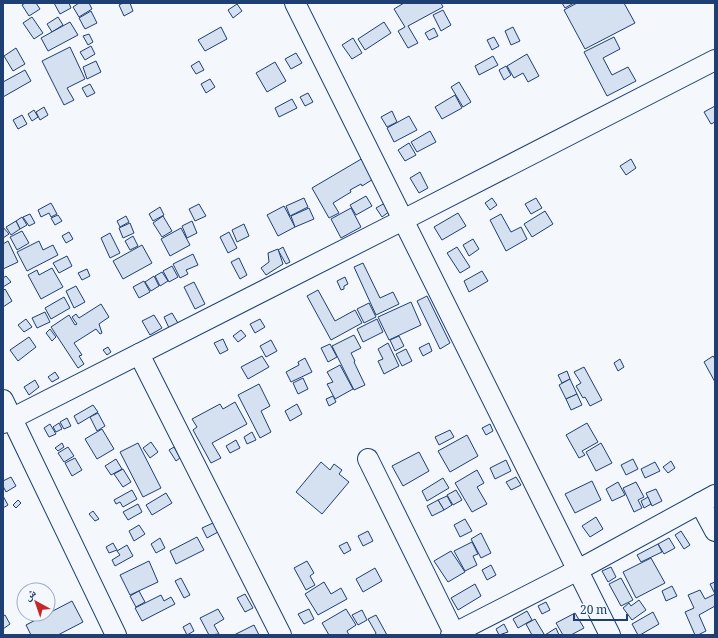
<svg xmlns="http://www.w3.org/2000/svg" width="718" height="638" font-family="Georgia,'Noto Naskh Arabic',serif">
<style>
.building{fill:#d5e0f0;stroke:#1d3f73}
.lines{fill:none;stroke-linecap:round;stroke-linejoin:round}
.minor-casing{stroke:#1d3f73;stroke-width:22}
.minor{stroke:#f4f7fb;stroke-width:20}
</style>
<rect width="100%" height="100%" fill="#f4f7fb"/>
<!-- building -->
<g class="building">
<polygon points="25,3 36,3 40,9 29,16 22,5"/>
<polygon points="54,3 69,3 71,8 60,14"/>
<polygon points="79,3 89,3 92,9 79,17 73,7"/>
<polygon points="123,3 130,3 133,11 124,16 119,5"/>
<polygon points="404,3 441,3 443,7 408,26 418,43 408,48 398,31 405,27 394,9"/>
<polygon points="562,3 574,3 565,8"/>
<polygon points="577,3 624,3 635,23 585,49 564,10"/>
<polygon points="237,4 242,11 233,18 228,10"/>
<polygon points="443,10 451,25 441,31 433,15"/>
<polygon points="91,11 97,23 85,29 79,18"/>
<polygon points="32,17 43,33 34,39 23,23"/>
<polygon points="58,17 63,25 52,32 47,24"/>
<polygon points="70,22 78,35 48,51 41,38"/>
<polygon points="384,22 391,33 365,50 358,39"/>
<polygon points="221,27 227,39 205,51 198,40"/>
<polygon points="513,27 520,41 511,45 505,31"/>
<polygon points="434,28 438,36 429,40 425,33"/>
<polygon points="89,34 93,42 88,45 83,36"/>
<polygon points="494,37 499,46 492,50 487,40"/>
<polygon points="614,37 620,49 603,58 612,75 628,67 636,81 607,96 584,52"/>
<polygon points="353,38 362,53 352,59 342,45"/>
<polygon points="91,46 95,54 85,60 80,52"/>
<polygon points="70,47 85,79 67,88 74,100 64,105 42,61"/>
<polygon points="16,48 25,64 13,71 4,56"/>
<polygon points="296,53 302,63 291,69 285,59"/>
<polygon points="527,54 539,76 528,82 523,73 514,78 507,66"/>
<polygon points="493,56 498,65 479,75 475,66"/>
<polygon points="96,61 101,72 87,79 83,67"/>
<polygon points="199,61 204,70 196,74 191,66"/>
<polygon points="275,62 286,81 267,92 256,73"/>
<polygon points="506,66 511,75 504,80 499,70"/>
<polygon points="25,70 31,81 3,97 3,82"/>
<polygon points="210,79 215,87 206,93 201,84"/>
<polygon points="459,82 471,102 463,107 451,87"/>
<polygon points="90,84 95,93 87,97 82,88"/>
<polygon points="308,93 313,102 305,106 300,97"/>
<polygon points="455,95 462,108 442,119 435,107"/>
<polygon points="292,99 297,108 279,117 275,108"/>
<polygon points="715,106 715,122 711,124 704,112"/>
<polygon points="44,107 48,115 40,120 36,112"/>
<polygon points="34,110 38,117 32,121 28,114"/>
<polygon points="392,111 397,122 387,127 381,117"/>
<polygon points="22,115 27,124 18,129 13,120"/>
<polygon points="409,116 417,130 394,142 387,128"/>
<polygon points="430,131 436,142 417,152 411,142"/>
<polygon points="409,143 416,155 405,161 398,150"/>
<polygon points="363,158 375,178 362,186 361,184 350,190 351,192 333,203 339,213 329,218 312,188"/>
<polygon points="631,159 636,168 626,175 620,166"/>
<polygon points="420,172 428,188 419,193 410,178"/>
<polygon points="366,196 372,206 356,215 350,205"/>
<polygon points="304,198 308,207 290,216 286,206"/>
<polygon points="492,198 497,205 490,210 485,203"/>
<polygon points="536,198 542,208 531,214 525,204"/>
<polygon points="51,203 57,214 51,217 49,213 41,217 38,210"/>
<polygon points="385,203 390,211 382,217 376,208"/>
<polygon points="199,204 206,216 195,221 189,209"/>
<polygon points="284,206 295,227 278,236 267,215"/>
<polygon points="160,207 164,215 153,221 149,214"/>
<polygon points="309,208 314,219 295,227 291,216"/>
<polygon points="351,208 361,227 341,238 331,219"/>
<polygon points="545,211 553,224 532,237 524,224"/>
<polygon points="458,213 466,226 442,240 434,227"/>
<polygon points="30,214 35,223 29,226 23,217"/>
<polygon points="501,214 511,232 521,227 527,239 506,251 490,220"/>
<polygon points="58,215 62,221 55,225 51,218"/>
<polygon points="126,216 129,222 120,227 117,221"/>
<polygon points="163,216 172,231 162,237 153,223"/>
<polygon points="22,217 27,225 20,229 16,221"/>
<polygon points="16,221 20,229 11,235 6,227"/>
<polygon points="192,221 197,233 187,238 182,226"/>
<polygon points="130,223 134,233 123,238 119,228"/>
<polygon points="244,224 249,236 237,242 232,230"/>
<polygon points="3,227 9,234 3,238"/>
<polygon points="181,228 190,245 170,256 161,239"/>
<polygon points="22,231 29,243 17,250 10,237"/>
<polygon points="69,232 73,239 66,243 62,236"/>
<polygon points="229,232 237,248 228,253 220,237"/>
<polygon points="110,233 120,253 110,258 101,238"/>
<polygon points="133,236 138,246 130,250 125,241"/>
<polygon points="473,239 479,249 469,256 463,245"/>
<polygon points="8,241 18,262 3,269 3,244"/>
<polygon points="39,241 43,250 53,245 58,255 27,271 17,252"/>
<polygon points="142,245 152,263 123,279 113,261"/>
<polygon points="283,247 290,262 286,264 278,250"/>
<polygon points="457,247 470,267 460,273 447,253"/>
<polygon points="278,249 283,264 266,275 261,268 269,262 268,253"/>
<polygon points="193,254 198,265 186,270 188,274 180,278 173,264"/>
<polygon points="67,256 72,266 59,273 53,263"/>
<polygon points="239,258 247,275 240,279 231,262"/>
<polygon points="363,263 380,298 393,292 399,304 376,315 354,267"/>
<polygon points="172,266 178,277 169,282 163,271"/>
<polygon points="52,268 63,287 41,299 28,275 37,270 39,275"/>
<polygon points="87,269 90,276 82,280 78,273"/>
<polygon points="482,271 488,281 469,292 464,281"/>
<polygon points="162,272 168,281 160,286 155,276"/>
<polygon points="6,276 11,282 3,287 3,278"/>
<polygon points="154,276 159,286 151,291 145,282"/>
<polygon points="345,277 348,284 344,286 344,289 341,290 337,281"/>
<polygon points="144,281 150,292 139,298 133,287"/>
<polygon points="194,282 205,304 195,309 184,287"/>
<polygon points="76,286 85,302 74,308 66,291"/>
<polygon points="5,289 12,301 3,307 3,291"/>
<polygon points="318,290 335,321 355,310 362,323 331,340 307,296"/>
<polygon points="427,296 450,343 440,349 417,301"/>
<polygon points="64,297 70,308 51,319 45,308"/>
<polygon points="411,302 421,325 389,340 378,317"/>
<polygon points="369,303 376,317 364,323 357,309"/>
<polygon points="101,304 109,317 99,324 102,333 100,334 96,329 74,343 82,355 79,356 84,364 78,368 51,327 69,315 75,325 77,324 72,317 76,314 79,318"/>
<polygon points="45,312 50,322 37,328 32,318"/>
<polygon points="172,313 178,323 169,328 164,317"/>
<polygon points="154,315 162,328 150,335 142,321"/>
<polygon points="26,319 32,327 24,332 18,325"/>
<polygon points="260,319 265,327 255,333 250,324"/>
<polygon points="377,319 383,332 363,342 357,329"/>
<polygon points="50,329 56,337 52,341 46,333"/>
<polygon points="241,330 246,336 238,342 233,336"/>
<polygon points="354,335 361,348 351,353 355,361 354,362 365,385 354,390 332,346"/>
<polygon points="399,336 404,346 395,351 390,340"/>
<polygon points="29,337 36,347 18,361 10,350"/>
<polygon points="223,339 228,350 220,354 214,343"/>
<polygon points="271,340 277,351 266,357 260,346"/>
<polygon points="388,343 399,366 384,374 378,361 383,359 378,349"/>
<polygon points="429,343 432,351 423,356 419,348"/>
<polygon points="330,344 337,357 328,362 321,348"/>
<polygon points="108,347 111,352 107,355 103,350"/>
<polygon points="406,349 412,361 402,366 396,354"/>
<polygon points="262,356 269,367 248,379 241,367"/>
<polygon points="713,356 715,359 715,382 704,362"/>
<polygon points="305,358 312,372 291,382 286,372 299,365 298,362"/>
<polygon points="620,359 624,367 618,371 614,363"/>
<polygon points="340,365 353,389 335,399 327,384 333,382 327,372"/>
<polygon points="584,367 602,400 590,406 585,397 583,398 576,386 581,383 574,372"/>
<polygon points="567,371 570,379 562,383 558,375"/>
<polygon points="55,372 59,378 52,382 48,377"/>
<polygon points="303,378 308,389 298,394 293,383"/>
<polygon points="570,379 577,394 566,399 559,385"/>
<polygon points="35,380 39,387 29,395 24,387"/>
<polygon points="259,384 270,406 261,411 271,432 260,438 238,395"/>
<polygon points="577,394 582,405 571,410 566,399"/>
<polygon points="333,396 336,402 329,406 326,399"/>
<polygon points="235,402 247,424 212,443 221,458 211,463 193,430 197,427 192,419 220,404 223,409"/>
<polygon points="297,404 302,414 290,421 285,411"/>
<polygon points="93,405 98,412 78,424 74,416"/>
<polygon points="98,413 105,426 97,431 90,417"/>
<polygon points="67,418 71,426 64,429 60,422"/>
<polygon points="59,423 62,429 56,432 53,427"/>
<polygon points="587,423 598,442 582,451 585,455 579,458 566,435"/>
<polygon points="50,424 56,434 49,437 44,428"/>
<polygon points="490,424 493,431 486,435 482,428"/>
<polygon points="102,429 114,449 97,459 85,439"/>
<polygon points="450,430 454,437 439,445 435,437"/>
<polygon points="252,432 256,440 247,444 244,437"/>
<polygon points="467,435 478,456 450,472 438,451"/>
<polygon points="236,440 240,448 230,453 226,446"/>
<polygon points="151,442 158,452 150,458 143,448"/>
<polygon points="62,443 64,447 58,451 55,448"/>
<polygon points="138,443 161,488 143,497 120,452"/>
<polygon points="601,443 612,463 596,471 586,452"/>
<polygon points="68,447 74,456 64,462 58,453"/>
<polygon points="174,447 180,458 176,461 169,450"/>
<polygon points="419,452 429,471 403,486 392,466"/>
<polygon points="75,458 82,470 72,476 65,463"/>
<polygon points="116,459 122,469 111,475 105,466"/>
<polygon points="633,459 638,469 626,475 621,465"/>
<polygon points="506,460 511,471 495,479 490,468"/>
<polygon points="671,461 675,468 668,473 663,467"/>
<polygon points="321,462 330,470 334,464 342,470 339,474 349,482 322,514 296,492"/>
<polygon points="655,462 660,471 645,478 641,469"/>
<polygon points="123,469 131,482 123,487 114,474"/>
<polygon points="477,470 484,483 477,487 487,504 472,512 455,483"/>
<polygon points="11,477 16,486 6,492 3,486 3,481"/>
<polygon points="516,477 521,485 511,490 506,482"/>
<polygon points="443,478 449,488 427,501 422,491"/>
<polygon points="592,481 601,500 575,513 565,494"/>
<polygon points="618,482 625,495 612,501 606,489"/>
<polygon points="636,482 644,497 638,500 642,508 634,512 623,488"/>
<polygon points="656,489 662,501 652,506 646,493"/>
<polygon points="132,490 137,499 123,507 120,502 116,504 114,500"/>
<polygon points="456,490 462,500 453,505 447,495"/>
<polygon points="166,493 172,503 152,515 146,505"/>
<polygon points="3,496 8,505 3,508"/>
<polygon points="447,496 452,505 444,510 438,500"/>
<polygon points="648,497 651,504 644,508 641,501"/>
<polygon points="18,500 21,503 16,508 13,505"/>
<polygon points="438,500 444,510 432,516 427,506"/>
<polygon points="138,504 142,512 128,520 123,512"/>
<polygon points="93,511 99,519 95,521 89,514"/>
<polygon points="596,517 603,529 590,537 582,526"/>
<polygon points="465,519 472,531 460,537 454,525"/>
<polygon points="213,523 218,532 207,538 202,528"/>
<polygon points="139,525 145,534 134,541 129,531"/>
<polygon points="368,531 373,541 363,546 358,536"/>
<polygon points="681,531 690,545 684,549 675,535"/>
<polygon points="481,533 491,553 481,558 471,539"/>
<polygon points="197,537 204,550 176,564 170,551"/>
<polygon points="160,538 165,548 156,553 151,544"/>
<polygon points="669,538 675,548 664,554 658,544"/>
<polygon points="347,542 351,550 344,554 339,546"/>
<polygon points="472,542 478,554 473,556 477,565 465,571 454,551"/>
<polygon points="113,543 117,550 109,553 106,547"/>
<polygon points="658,544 662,552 641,562 637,555"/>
<polygon points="127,545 133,556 115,566 112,560 120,555 117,551"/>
<polygon points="451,551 465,572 448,582 434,561"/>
<polygon points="651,558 665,583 636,598 623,572"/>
<polygon points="149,561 158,582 130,595 120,575"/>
<polygon points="307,561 314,573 310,576 315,585 306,590 294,568"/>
<polygon points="491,565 496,575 487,580 482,570"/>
<polygon points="611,567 616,577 608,582 602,571"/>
<polygon points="375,568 382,581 363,592 356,579"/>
<polygon points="181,578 190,595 184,598 175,581"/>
<polygon points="621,578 633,600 621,606 609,584"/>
<polygon points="324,582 331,594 341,588 347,599 318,615 305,594"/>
<polygon points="715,582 715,606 699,615 706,631 698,635 695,635 685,612 694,608 688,595 700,590 705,599 715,594 710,584"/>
<polygon points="475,584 481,596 458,610 451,598"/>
<polygon points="672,586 677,596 666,601 662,591"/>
<polygon points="139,591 145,602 136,607 130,596"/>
<polygon points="245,594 253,608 245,612 237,598"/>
<polygon points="161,595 164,601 171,597 175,604 142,621 135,608"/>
<polygon points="639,600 646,610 632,620 623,608 629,603 631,606"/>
<polygon points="72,601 83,622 58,635 31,635 26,625"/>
<polygon points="546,602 550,610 542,614 538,606"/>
<polygon points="218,609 224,619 214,625 219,634 209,635 200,618"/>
<polygon points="309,609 314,619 304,624 298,614"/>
<polygon points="346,609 356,625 347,631 349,635 329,635 322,623"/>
<polygon points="362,610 367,620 358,625 352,615"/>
<polygon points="527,611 532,620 518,628 513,619"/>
<polygon points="653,612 659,624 640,635 638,635 632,624"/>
<polygon points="575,613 584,628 571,635 563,635 556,623"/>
<polygon points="5,615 10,624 3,629 3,616"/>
<polygon points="376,615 387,635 375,635 376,633 368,619"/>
<polygon points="535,619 544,634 542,635 532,635 526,624"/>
<polygon points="190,623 194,631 187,635 183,627"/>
<polygon points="504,624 508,632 499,635 496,629"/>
<polygon points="254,625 259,635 234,635"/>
<polygon points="556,628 559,635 545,635"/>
</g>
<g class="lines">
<defs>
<g id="minor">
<polyline points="295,3 610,635"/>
<polyline points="139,354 281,635"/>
<polyline points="3,400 116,635"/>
<polyline points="3,423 403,220 715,60"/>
<polyline points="368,459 455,635"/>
<polyline points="700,503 715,531"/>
<polyline points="451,635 578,570 715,495"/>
</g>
</defs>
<!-- minor casing -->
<use href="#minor" class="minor-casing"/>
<!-- minor -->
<use href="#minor" class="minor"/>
</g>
<!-- border -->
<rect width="718" height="638" fill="none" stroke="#1d3f73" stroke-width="8"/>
<!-- north arrow -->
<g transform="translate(36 602) rotate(320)"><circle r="19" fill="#f4f7fb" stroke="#9eadc5"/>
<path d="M0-3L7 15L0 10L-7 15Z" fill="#c62828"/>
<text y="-6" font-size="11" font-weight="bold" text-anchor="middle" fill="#1d3f73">ش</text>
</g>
<!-- scale -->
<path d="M574 614v6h53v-6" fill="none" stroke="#1d3f73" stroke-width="2"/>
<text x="580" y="614" font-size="12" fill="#1d3f73" stroke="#f4f7fb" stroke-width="3" paint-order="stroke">20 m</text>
</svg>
